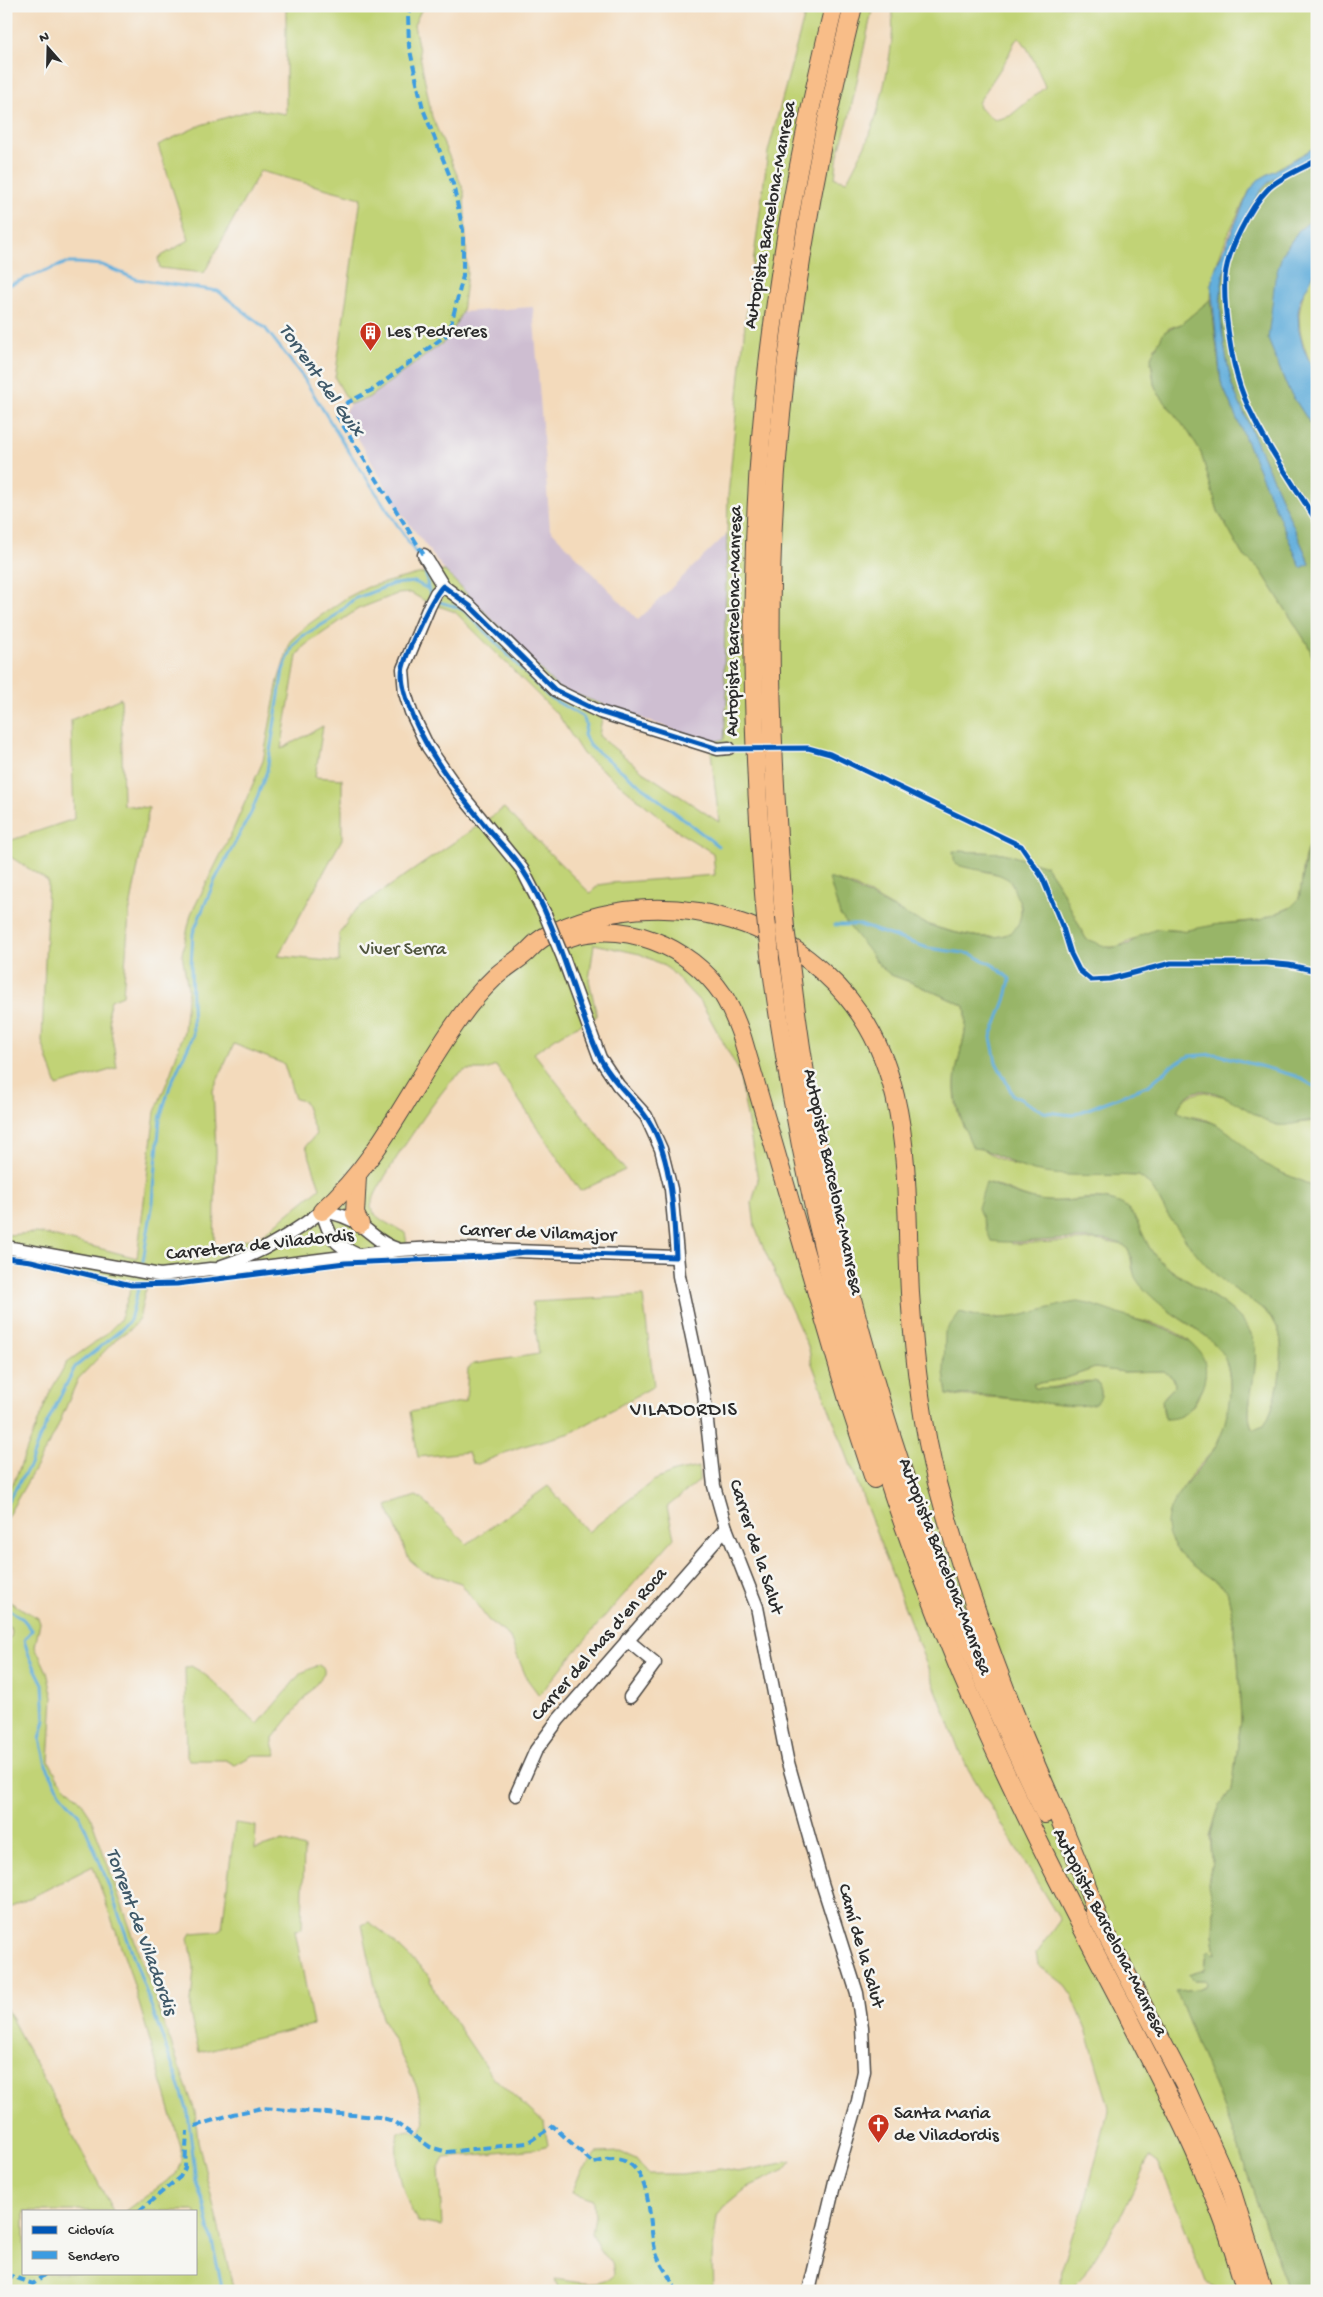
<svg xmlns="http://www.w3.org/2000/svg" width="1323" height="2297" font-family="'Gochi Hand',sans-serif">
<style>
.industrial{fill:#cebed1}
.green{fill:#c1d376;stroke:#767f50;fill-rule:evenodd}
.forest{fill:#98b567;stroke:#627049}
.water{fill:#63afdc;stroke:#476d84}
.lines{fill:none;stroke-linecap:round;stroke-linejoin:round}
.stream{stroke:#63afdc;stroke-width:3}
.minor-casing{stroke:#494541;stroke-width:15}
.highway-casing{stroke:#494541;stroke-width:20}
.minor{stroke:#fff;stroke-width:12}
.highway{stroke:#f8bd88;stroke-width:18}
.minor-bridge-casing{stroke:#494541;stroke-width:15;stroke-linecap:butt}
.highway-bridge-casing{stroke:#494541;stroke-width:20;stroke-linecap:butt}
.minor-bridge{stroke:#fff;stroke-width:12}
.highway-bridge{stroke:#f8bd88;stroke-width:18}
.quiet{stroke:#3d9ce1;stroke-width:4;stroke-dasharray:8 4;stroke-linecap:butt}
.cycleway-casing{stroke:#f6f6f2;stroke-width:8}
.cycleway{stroke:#0057b8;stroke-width:5}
.labels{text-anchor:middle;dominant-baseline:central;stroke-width:5;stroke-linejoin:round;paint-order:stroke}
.street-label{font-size:19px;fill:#2b2b2b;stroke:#f6f6f2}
.poi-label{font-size:19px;fill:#2b2b2b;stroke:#f6f6f2;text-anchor:start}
.park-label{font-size:19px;fill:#50553e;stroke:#f6f6f2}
.water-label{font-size:20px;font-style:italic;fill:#3f5969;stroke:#f6f6f2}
.neighbourhood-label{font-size:20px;letter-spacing:1px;fill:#2b2b2b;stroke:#f6f6f2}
</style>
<rect width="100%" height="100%" fill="#f6f6f2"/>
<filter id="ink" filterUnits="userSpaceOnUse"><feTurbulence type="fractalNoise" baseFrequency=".02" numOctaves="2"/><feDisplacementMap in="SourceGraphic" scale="10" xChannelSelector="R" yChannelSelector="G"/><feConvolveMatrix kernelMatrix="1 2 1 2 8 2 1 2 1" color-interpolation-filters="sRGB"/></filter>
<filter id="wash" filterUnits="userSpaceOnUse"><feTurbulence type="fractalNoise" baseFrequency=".0096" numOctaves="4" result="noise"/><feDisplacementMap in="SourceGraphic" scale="20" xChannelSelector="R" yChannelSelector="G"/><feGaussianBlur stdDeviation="1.12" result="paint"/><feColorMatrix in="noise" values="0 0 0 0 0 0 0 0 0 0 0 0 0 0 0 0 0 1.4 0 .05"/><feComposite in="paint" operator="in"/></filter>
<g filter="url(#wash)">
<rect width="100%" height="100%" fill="#f3dabb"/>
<!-- industrial -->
<polygon class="industrial" points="533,307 550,529 638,620 727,534 724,669 727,698 724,739 710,743 558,688 445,571 401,513 344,414 350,404 368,398 448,339 462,312"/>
<!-- green -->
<g class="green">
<polygon points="286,6 423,6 414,25 432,117 464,191 467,273 462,312 448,339 368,398 350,404 335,378 361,198 260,171 204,273 160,268 158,258 189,240 158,145 201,125 254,109 286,114"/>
<path d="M807 6H873L849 118 838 154 835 178 847 181C856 163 866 146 872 128 881 105 898 32 891 10L876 6H1317V146L1259 180 1250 190C1233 224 1212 261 1211 299L1181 324 1169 328 1155 347 1151 362 1154 384 1158 393 1189 433 1201 453 1218 511 1242 554 1260 569 1308 645 1317 668V835C1297 852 1307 884 1296 905L1260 920 1220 924 1189 931 1157 929 1117 947H1102L1086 939 1060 887 1046 866 1003 853 959 851C966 857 974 866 982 870 989 874 1000 873 1007 878 1017 886 1025 912 1019 924 1006 951 936 929 915 919 887 906 860 884 829 879L874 959 891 975 913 983 965 1006C970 1035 954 1060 955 1089 956 1184 1073 1173 1139 1176 1155 1186 1158 1200 1168 1215 1182 1235 1203 1263 1221 1279 1239 1295 1269 1306 1278 1329 1287 1351 1277 1406 1264 1425L1253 1429C1240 1409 1264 1365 1252 1336 1239 1303 1184 1284 1159 1260 1142 1244 1139 1213 1122 1205 1097 1192 1073 1203 1047 1201 1026 1200 1005 1187 986 1182L1012 1244 1095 1240 1124 1245C1133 1254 1130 1263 1134 1273 1137 1280 1158 1302 1164 1307 1181 1321 1201 1330 1217 1346 1238 1367 1231 1423 1215 1447 1209 1457 1200 1464 1193 1473 1183 1486 1174 1501 1168 1516L1192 1564 1227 1590 1234 1623V1635L1238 1659 1241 1720 1232 1790 1219 1806 1210 1836 1212 1861 1208 1882 1214 1909 1213 1934 1216 1954 1206 1957 1205 1970 1188 1975 1193 1980H1206L1207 1985 1197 1989 1176 1991 1230 2124 1288 2291H1224L1205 2283 1173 2197 1158 2164 1149 2157 1123 2212 1082 2278 1074 2286 1063 2291 1061 2280 1062 2269 1073 2233 1084 2207 1109 2107 1086 2029 1072 1995 1065 1985 1038 1964 1036 1953 1060 1920 967 1767 959 1750 811 1361 809 1349 760 1240 755 1227 752 1203 758 1180 739 1071 702 1004 670 970 661 964 640 954 594 944 589 980 597 1016 560 1035 534 1053 625 1170 580 1191 496 1066 485 1070H466C459 1074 453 1079 448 1085 436 1098 368 1195 371 1208 374 1218 395 1228 405 1232L409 1256 320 1263 146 1287 139 1319 133 1327 116 1339 78 1379 54 1435 6 1519V1493L15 1479 50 1392 67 1362 104 1336 120 1320 132 1286C121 1283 109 1284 98 1281 67 1272 38 1262 6 1262V1235L36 1233 48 1235 137 1258 155 1112 171 1072 184 1031 188 989 182 954 191 914 232 832 263 761 278 681 291 640 309 624 346 598 368 587 418 574 445 571 558 688 604 705 599 736 645 773 719 822 710 743 724 739 727 698 724 669 728 496 745 324 768 152ZM1019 38C1026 41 1042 78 1045 87L1010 116 995 120 979 108 978 103 1006 60 1015 41ZM411 593 425 601 455 612 559 716 583 754 677 831 713 853 715 875 611 883 599 885 590 893 504 808 355 910 339 934V962L278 956 342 839V779L315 777 323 726 281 749 297 656 304 646 358 609 397 594ZM234 1044 284 1064 295 1099 304 1101 316 1134 306 1146 320 1188 263 1234 214 1251 216 1151 213 1090ZM1052 1308C1087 1312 1172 1317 1195 1347 1198 1350 1199 1356 1201 1361 1205 1369 1206 1374 1203 1383 1195 1410 1190 1411 1165 1419 1160 1399 1161 1400 1175 1386L1174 1379 1164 1371 1124 1372 1095 1368 1064 1379 1033 1384 1035 1388C1056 1391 1076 1378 1097 1382 1103 1390 1103 1400 1092 1403 1073 1410 1036 1401 1016 1399 993 1397 970 1396 947 1395L944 1372 960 1312C991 1322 1022 1319 1052 1308Z"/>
<path d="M1317 268V378C1298 336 1289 310 1317 268Z"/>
<polygon points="121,698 123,805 149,808 129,914 123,995 111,1000 108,1011 117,1068 57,1086 42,1042 48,881 6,854 6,842 74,819 71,720"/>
<path d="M1205 1092 1230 1098 1277 1125 1317 1121V1190C1301 1178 1282 1175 1265 1165 1244 1152 1230 1129 1206 1120 1196 1116 1187 1118 1177 1111 1183 1097 1191 1094 1205 1092Z"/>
<polygon points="643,1296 654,1386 571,1433 520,1447 478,1464 472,1463 468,1452 418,1457 410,1412 466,1401 468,1368 473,1364 539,1354 532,1302"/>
<polygon points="699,1467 699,1481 667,1507 674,1538 604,1617 539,1695 527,1679 509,1636 488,1620 461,1583 423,1571 409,1559 387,1506 416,1496 422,1499 467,1544 548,1486 588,1532 653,1481 674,1472"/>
<polygon points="6,1600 38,1618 40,1623 35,1646 47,1672 53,1697 49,1761 58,1778 80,1800 90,1815 195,2111 198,2141 234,2291 6,2291 6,2008 113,2211 24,2211 24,2273 196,2273 196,2211 126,2211 176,2174 181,2162 181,2148 130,1972 93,1866 6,1910 6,1639 11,1637 12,1631 6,1621"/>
<path d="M319 1665 324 1669V1674L273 1738V1743L277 1755H253L235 1765 226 1760H190L187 1756 185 1668 191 1666C219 1680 233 1707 258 1724L301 1673Z"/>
<polygon points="235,1823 256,1826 255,1849 283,1841 304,1848 302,1929 295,1930 313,2025 199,2052 190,2014 194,1967 189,1938 192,1933 217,1931 222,1928"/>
<path d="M369 1922 383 1932 430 1977 435 1992 492 2076 544 2123 548 2145 536 2149 444 2158 439 2168 442 2226 418 2222C403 2198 393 2161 398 2132L410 2130 420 2132 425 2121 417 2087 382 2018 362 1925Z"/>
<path d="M620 2152 636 2159 648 2174H682L720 2169 738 2172 792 2161 785 2170 748 2187 724 2207 717 2217 712 2258 713 2291H559L555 2279C572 2281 602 2290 614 2274L612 2262 599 2250 592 2233 595 2216 594 2200 572 2193 581 2171 597 2153Z"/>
</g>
<!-- forest -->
<g class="forest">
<path d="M1317 155V216L1299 230 1285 250 1268 339 1288 389 1317 434V668L1308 645 1260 569 1242 554 1218 511 1201 453 1189 433 1158 393 1154 384 1151 357 1164 332 1181 324 1211 299 1221 382 1301 567 1310 564 1232 386C1219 322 1211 284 1243 223 1250 209 1256 195 1267 184 1281 172 1301 164 1317 155Z"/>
<path d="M1317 835V1121C1304 1119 1291 1127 1278 1125 1252 1121 1199 1060 1177 1111 1190 1120 1204 1118 1217 1125 1236 1134 1247 1153 1265 1164 1281 1175 1301 1178 1317 1190V2291H1288L1230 2124 1176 1991 1197 1989 1207 1985 1206 1980H1193L1188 1975 1205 1970 1207 1952 1209 1950 1216 1953 1213 1934 1214 1909 1208 1885 1212 1861 1211 1834 1219 1806 1232 1790 1241 1720 1238 1659 1234 1635V1622L1227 1590C1211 1577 1190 1566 1177 1550 1145 1510 1199 1476 1216 1446 1226 1428 1233 1392 1229 1372 1223 1338 1187 1326 1164 1307 1155 1300 1140 1287 1135 1277 1131 1265 1134 1255 1124 1245 1091 1231 1030 1246 991 1241L978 1208 986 1182C1004 1189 1027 1200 1047 1201 1072 1203 1094 1194 1119 1203 1140 1211 1141 1243 1159 1260 1185 1286 1237 1301 1252 1336 1264 1364 1240 1411 1253 1429L1264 1425C1277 1407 1287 1351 1278 1329 1268 1306 1239 1295 1221 1279 1201 1262 1183 1237 1168 1215 1158 1200 1155 1186 1139 1176 1106 1174 1064 1178 1034 1171 1014 1167 990 1148 973 1148 960 1119 950 1095 958 1063 962 1043 969 1027 965 1006L913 983 891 975 882 968 840 915 829 878C874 893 911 924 957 933 976 937 1015 945 1020 918 1022 911 1022 903 1017 897 1013 890 1014 882 1006 878 991 869 972 871 955 864L953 851 1003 853 1046 866 1060 887 1086 939 1110 948 1129 944 1139 936 1157 929 1182 931 1220 924 1245 922 1260 920 1290 908 1299 899 1307 849Z"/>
<path d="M1077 1302 1089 1304C1105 1309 1120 1315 1137 1320 1172 1331 1224 1345 1199 1394 1191 1410 1184 1419 1165 1419L1162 1400 1175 1386 1174 1379 1164 1371 1124 1372 1095 1368 1064 1379 1033 1384 1035 1388H1055L1094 1381 1099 1384C1101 1390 1103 1398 1097 1402 1083 1411 1033 1401 1016 1399 994 1396 970 1394 947 1395L944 1372 945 1332 960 1312C1009 1328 1032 1309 1077 1302Z"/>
</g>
<!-- water -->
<g class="water">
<path d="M1317 146V155C1301 164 1281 172 1267 184 1256 195 1250 209 1243 223 1211 284 1219 322 1232 386L1310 564 1301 568 1221 382 1211 285 1216 267 1250 190 1258 180Z"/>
<polygon points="1317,216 1317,268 1300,300 1298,313 1299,330 1303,347 1317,378 1317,434 1288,389 1268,339 1275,279 1282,255 1299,230"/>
</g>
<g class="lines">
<!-- stream -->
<g class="stream">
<polyline points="6,286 66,263 78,263 102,265 136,279 218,291 265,328 303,377 344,444 419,558"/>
<polyline points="425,567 428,589"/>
<path d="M436 600C446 606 456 604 466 612L549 697 583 717 586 724 584 735 590 746 718 846"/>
<polyline points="835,925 860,925 928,948 971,954 993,965 1010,979 1006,998 991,1037 996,1062 1013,1095 1044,1112 1073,1115 1149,1085 1170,1067 1189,1056 1216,1054 1296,1076 1317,1088"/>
<polyline points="143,1261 153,1202 160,1118 170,1086 193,1036 191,966 193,933 215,880 252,811 267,771 283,670 293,646 301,637 330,620 354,599 393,584 415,582 428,589 431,596"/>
<polyline points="6,1504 30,1465 39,1439 75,1367 121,1330 130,1320 139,1285"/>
<polyline points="6,1608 23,1619 32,1630 24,1640 29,1656 43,1684 45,1720 40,1739 46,1765 60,1792 80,1816 103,1870 182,2093 188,2113 196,2182 204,2205 223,2291"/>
</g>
</g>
</g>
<g filter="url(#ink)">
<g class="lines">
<defs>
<g id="minor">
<polyline points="424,555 443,586 470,606 555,690 600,712 718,749 729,748"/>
<polyline points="443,586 436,593 429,607 403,669 405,693 411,712 428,747 460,793 522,869 545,914"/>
<polyline points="564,960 600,1058 618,1085 646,1116 661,1149 671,1189 679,1276 704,1394 714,1486 726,1528 757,1607 787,1759 822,1883 857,1993 862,2027 864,2071 858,2101 836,2177 809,2291"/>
<path d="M322 1211C329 1236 333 1244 358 1255"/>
<polyline points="6,1247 160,1275 210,1269 238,1270 399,1250 436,1248 676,1257"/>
<path d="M222 1266C260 1254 291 1235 322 1211 335 1213 349 1217 360 1225 373 1234 381 1244 397 1249"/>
<polyline points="627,1640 655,1663 630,1697"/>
<polyline points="516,1795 536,1750 559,1719 726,1528"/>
</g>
<g id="highway">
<path d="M766 918C750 731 747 543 769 356 783 238 806 121 834 6"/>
<path d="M785 928C772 776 765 623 776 471 788 314 815 159 853 6"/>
<path d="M564 939C622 918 689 945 723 995 731 1008 737 1023 742 1037L849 1403 874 1479"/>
<path d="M770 955C805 1223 873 1479 984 1726 1027 1822 1075 1915 1124 2008 1157 2074 1193 2140 1219 2209 1230 2235 1237 2264 1246 2291"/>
<path d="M790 964C813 1164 861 1362 931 1551 964 1641 1004 1728 1045 1814"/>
<polyline points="357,1176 355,1214 360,1224"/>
<path d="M322 1211C379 1161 409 1091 452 1029 464 1011 478 993 494 978 504 968 517 961 527 952 533 946 538 940 546 936 604 906 670 901 732 920 767 930 798 949 825 974 918 1057 904 1180 910 1293 914 1357 921 1421 937 1483 959 1566 988 1647 1020 1727 1046 1791 1077 1853 1099 1920"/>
<polyline points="1094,1911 1184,2084 1231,2189 1263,2291"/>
</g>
</defs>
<!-- minor casing -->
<use href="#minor" class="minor-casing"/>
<!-- highway casing -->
<use href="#highway" class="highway-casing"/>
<!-- minor -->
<use href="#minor" class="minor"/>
<!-- highway -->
<use href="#highway" class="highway"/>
<defs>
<polyline id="minor-bridge" points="545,914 564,960"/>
<g id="highway-bridge">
<polyline points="766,918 770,955"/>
<polyline points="785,928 790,964"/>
</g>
</defs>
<!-- minor-bridge casing -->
<use href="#minor-bridge" class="minor-bridge-casing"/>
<!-- highway-bridge casing -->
<use href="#highway-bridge" class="highway-bridge-casing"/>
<!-- minor-bridge -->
<use href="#minor-bridge" class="minor-bridge"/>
<!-- highway-bridge -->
<use href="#highway-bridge" class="highway-bridge"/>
<!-- quiet -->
<g class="quiet">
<polyline points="412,6 408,14 409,46 423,109 453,184 463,230 463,276 449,333 374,389 339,407 336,414 424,555"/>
<path d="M195 2126 233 2114 262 2108 379 2117 393 2121 430 2147 447 2152 527 2143 553 2126 593 2163C599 2162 607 2159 613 2159 655 2159 647 2226 656 2253 660 2265 671 2277 676 2291"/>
<polyline points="139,2211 180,2177 185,2168 187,2131"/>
<polyline points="6,2274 33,2284 46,2273"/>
</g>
<defs>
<g id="cycleway">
<path d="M1317 160C1302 169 1280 177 1268 189 1250 207 1227 252 1225 277 1223 306 1231 359 1240 386 1255 431 1292 481 1317 522"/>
<path d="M6 1258 31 1261 131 1285 177 1284 345 1263 484 1257 526 1252 676 1257C674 1214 672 1150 644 1114 630 1095 611 1080 600 1058 591 1040 585 1020 578 1001 563 957 548 908 522 869 511 852 495 839 483 823 452 785 418 741 405 693 403 686 401 675 403 667 408 649 431 598 443 586L470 606 555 690 600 712 718 749 808 748 830 754 1021 846 1042 877 1063 928 1071 954 1079 970 1091 980 1110 979 1171 963H1267L1289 965 1317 971"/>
</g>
</defs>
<!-- cycleway casing -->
<use href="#cycleway" class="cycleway-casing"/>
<!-- cycleway -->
<use href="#cycleway" class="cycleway"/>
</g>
</g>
<!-- icons -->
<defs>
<symbol id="building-pin" viewBox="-11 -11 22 30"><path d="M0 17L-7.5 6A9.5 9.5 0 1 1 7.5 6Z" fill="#c8321e" stroke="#f6f6f2"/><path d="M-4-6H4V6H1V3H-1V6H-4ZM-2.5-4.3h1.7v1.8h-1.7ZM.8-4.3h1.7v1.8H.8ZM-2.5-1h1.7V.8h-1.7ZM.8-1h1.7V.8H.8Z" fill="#fff"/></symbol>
<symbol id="church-pin" viewBox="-11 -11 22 30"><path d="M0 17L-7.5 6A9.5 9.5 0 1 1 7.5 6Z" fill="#c8321e" stroke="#f6f6f2"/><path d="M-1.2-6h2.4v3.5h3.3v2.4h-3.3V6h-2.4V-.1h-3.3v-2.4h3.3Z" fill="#fff"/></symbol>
</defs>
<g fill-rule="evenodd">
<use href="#building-pin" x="358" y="320" width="25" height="34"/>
<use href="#church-pin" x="866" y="2112" width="25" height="34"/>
</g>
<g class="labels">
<!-- street labels -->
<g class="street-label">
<text transform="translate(771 215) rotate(-80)">Autopista Barcelona-Manresa</text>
<text transform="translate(735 621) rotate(-89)">Autopista Barcelona-Manresa</text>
<text transform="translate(832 1182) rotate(78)">Autopista Barcelona-Manresa</text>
<text transform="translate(538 1234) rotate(2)">Carrer de Vilamajor</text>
<text transform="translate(260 1246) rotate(-6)">Carretera de Viladordis</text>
<text transform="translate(755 1547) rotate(72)">Carrer de la Salut</text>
<text transform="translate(944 1567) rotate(69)">Autopista Barcelona-Manresa</text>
<text transform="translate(600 1645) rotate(-49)">Carrer del Mas d'en Roca</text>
<text transform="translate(1109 1933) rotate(63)">Autopista Barcelona-Manresa</text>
<text transform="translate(860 1946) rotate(74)">Camí de la Salut</text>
</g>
<!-- poi labels -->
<g class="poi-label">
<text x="387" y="332">Les Pedreres</text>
<text x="894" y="2114">Santa Maria<tspan x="894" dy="22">de Viladordis</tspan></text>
</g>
<!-- park labels -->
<g class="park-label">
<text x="403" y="950">Viver Serra</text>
</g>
<!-- water labels -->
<g class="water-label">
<text transform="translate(320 381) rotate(55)">Torrent del Guix</text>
<text transform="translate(140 1932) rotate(70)">Torrent de Viladordis</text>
</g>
<!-- neighbourhood labels -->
<g class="neighbourhood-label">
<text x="684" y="1411">VILADORDIS</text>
</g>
</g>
<!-- margin -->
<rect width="1323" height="2297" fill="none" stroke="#f6f6f2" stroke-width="25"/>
<!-- legend -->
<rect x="22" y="2210" width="175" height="65" fill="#f6f6f2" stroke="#a5a5a2"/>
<rect x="32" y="2226" width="25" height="8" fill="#0057b8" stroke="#a5a5a2"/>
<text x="68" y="2234" font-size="15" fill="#2b2b2b">Ciclovía</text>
<rect x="32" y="2251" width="25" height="8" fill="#3d9ce1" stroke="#a5a5a2"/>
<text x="68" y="2260" font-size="15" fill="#2b2b2b">Sendero</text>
<!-- north arrow -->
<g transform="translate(48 48) rotate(340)" stroke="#f6f6f2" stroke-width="4" paint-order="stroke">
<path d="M0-4L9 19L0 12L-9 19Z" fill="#2b2b2b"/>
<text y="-8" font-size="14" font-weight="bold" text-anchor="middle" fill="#2b2b2b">N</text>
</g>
</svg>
